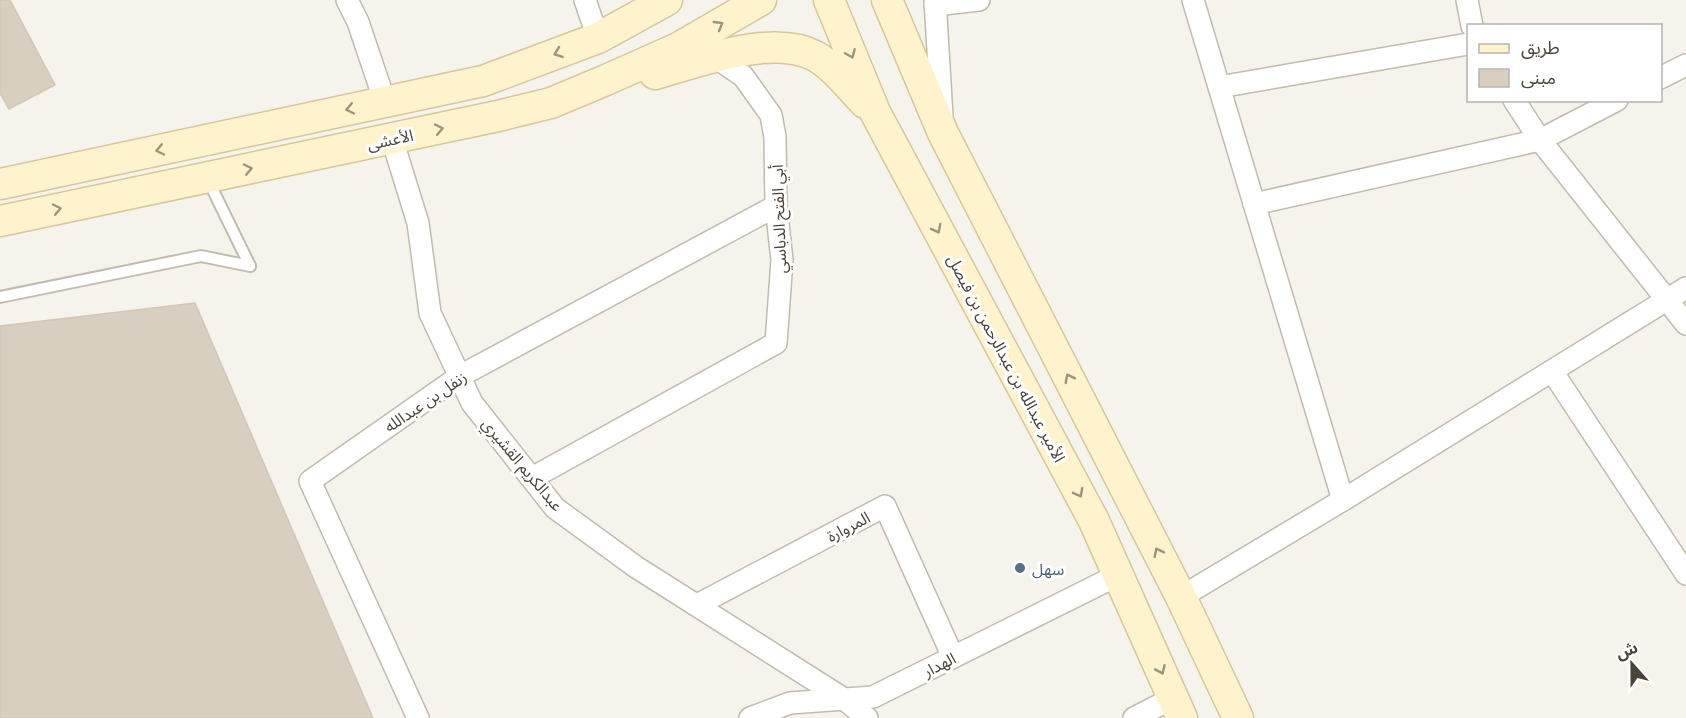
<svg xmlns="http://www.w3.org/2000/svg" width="1686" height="718" font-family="'Exo 2','Noto Sans Arabic',sans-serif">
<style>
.building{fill:#d8cfc1;stroke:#d3c7b4;stroke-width:1.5}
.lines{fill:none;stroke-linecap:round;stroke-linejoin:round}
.lane-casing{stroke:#c2bbae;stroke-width:14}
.street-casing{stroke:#c2bbae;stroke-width:24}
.secondary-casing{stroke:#d6c79b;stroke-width:33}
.lane{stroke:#fff;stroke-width:10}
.street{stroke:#fff;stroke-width:21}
.secondary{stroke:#fff3cd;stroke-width:30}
.oneway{stroke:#9c937c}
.service-dot{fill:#5c6f8a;stroke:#fff;stroke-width:2}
.labels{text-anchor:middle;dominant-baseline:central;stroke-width:6;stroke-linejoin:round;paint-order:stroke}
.street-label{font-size:16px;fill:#4b4439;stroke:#fff}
.service-label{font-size:16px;fill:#4e5e75;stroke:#fff;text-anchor:start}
</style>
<rect width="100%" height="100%" fill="#f6f3ec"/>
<!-- building -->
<g class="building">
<polygon points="0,0 10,0 55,85 9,109 0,93"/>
<polygon points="195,303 373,718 0,718 0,326"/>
</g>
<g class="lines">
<defs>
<g id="lane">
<polyline points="208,180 250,266"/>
<polyline points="0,297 201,256 250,266"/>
</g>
<g id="street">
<polyline points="347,0 358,22 385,102"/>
<polyline points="585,0 598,38"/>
<polyline points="935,0 942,116"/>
<polyline points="1193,0 1343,500"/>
<polyline points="1467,0 1472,26"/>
<polyline points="935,5 979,0"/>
<polyline points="1660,78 1686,65"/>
<polyline points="1219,87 1468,44"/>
<polyline points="1514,100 1540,140 1686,324"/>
<polyline points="392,139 418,223 430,313 472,403 555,508 636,567 844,699 867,718"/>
<polyline points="1254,204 1540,140 1617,100"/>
<polyline points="1552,371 1686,574"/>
<polyline points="532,478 776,343 782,260 776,206 775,137 771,115 743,76 715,57 708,55"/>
<polyline points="1181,597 1343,500 1686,288"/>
<polyline points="697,605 885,506 953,657"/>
<polyline points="418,718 310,481 460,376 776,206"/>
<polyline points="750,718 790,703 873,697 1118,575"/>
<polyline points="1134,718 1173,698"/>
</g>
<g id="secondary">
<polyline points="829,0 875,112 1094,521 1182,718"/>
<polyline points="887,0 943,133 1181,597 1238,718"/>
<path d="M655 74C698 62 774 33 815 56 834 66 850 88 865 103"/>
<polyline points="0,184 483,81 598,38 667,0"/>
<polyline points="0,221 498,116 551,103 606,80 678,48 761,0"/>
</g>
</defs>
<!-- lane casing -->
<use href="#lane" class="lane-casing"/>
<!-- street casing -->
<use href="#street" class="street-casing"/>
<!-- secondary casing -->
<use href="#secondary" class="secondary-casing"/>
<!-- lane -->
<use href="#lane" class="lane"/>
<!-- street -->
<use href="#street" class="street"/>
<!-- secondary -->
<use href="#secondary" class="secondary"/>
</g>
<!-- one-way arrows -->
<defs><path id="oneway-chevron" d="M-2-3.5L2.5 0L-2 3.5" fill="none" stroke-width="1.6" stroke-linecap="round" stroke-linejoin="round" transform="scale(1.5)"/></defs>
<g class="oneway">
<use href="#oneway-chevron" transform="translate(719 25) rotate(-30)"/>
<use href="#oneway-chevron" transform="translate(558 53) rotate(160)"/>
<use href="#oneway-chevron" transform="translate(851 54) rotate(67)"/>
<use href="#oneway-chevron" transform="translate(350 109) rotate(168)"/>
<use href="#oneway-chevron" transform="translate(439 129) rotate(-12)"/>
<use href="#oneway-chevron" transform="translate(160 150) rotate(168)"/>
<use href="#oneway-chevron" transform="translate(248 169) rotate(-12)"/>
<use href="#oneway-chevron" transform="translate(57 209) rotate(-12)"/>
<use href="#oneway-chevron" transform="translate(937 229) rotate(62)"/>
<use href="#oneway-chevron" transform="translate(1069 378) rotate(-117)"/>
<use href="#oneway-chevron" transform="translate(1079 493) rotate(62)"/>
<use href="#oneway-chevron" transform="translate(1158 552) rotate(-117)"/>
<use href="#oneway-chevron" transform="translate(1161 670) rotate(66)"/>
</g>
<!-- markers -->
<circle class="service-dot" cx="1020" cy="568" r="6"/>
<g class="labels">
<!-- street labels -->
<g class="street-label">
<text transform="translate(390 139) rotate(-12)">الأعشى</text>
<text transform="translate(778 219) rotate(-92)">أبي الفتح الدباسي</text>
<text transform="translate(1007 358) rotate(62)">الأمير عبدالله بن عبدالرحمن بن فيصل</text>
<text transform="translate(425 401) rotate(-34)">زنفل بن عبدالله</text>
<text transform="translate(523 464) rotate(50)">عبدالكريم القشيري</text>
<text transform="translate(848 526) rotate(-28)">المروارة</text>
<text transform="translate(939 664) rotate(-27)">الهدار</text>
</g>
<!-- service labels -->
<g class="service-label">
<text x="1032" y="568">سهل</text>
</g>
</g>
<!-- legend -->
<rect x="1467" y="24" width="195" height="78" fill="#ffffff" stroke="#b7b4b0" stroke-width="1.5"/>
<rect x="1479" y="44" width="30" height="9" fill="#fff3cd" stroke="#b7b4b0" stroke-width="1.5"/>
<text x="1521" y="54" font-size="18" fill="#4b4439">طريق</text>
<rect x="1479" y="69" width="30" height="18" fill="#d8cfc1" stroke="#b7b4b0" stroke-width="1.5"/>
<text x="1521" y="84" font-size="18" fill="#4b4439">مبنى</text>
<!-- north arrow -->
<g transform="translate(1632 664) rotate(339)" stroke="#ffffff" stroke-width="4.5" paint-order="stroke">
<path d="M0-4.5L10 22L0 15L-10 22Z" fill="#4b4439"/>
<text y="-9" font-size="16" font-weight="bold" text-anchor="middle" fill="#4b4439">ش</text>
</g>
</svg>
